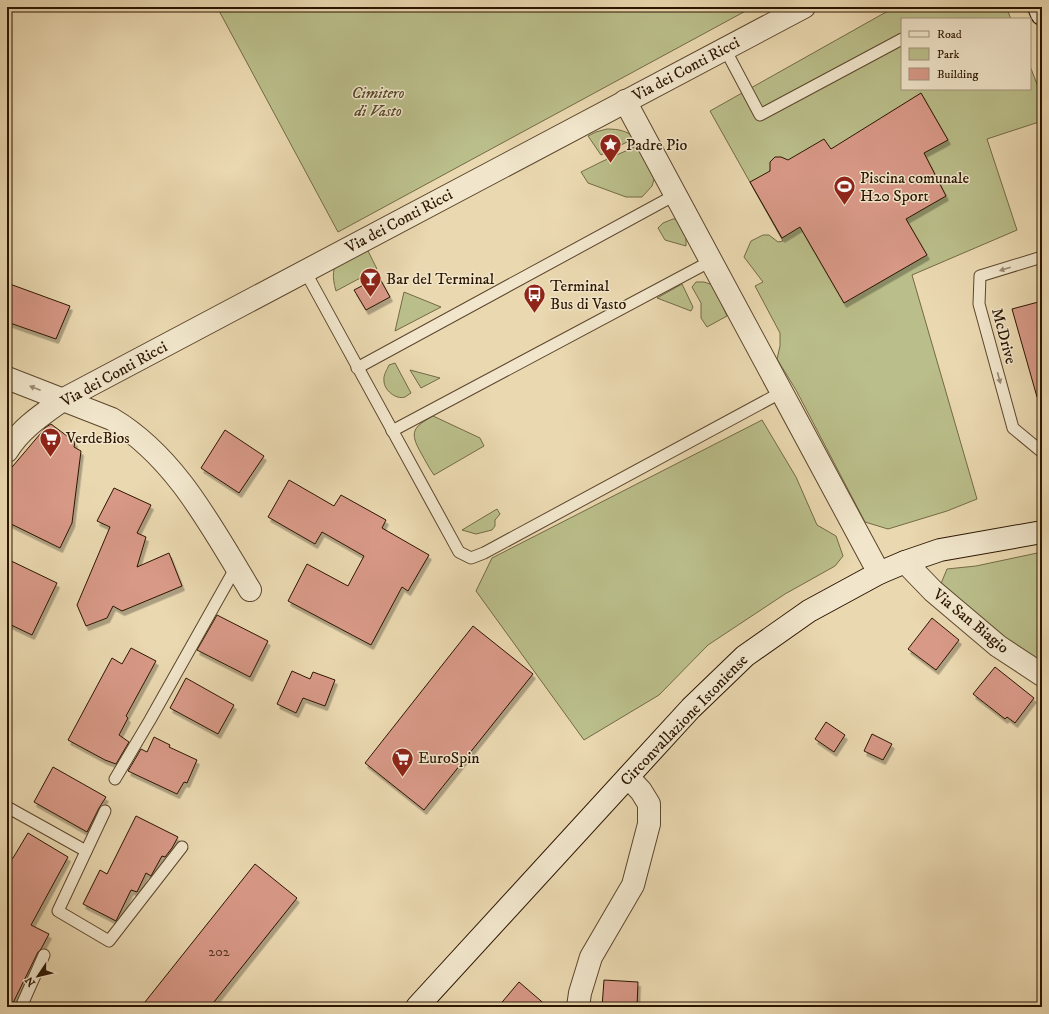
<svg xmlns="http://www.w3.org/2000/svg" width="1049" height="1014" font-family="'IM FELL DW Pica',serif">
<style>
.green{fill:#babe8a;stroke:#736a45}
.building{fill:#d89987;stroke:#2c1500;filter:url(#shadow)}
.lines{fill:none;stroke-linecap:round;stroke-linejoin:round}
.service-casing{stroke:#5c462c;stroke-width:13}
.minor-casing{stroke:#5c462c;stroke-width:24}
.secondary-casing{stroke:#2c1500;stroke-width:24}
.service{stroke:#f1e6cc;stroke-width:11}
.minor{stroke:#f1e6cc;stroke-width:22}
.secondary{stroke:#f1e6cc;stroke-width:22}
.oneway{fill:#988870}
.labels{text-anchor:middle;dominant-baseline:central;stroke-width:3;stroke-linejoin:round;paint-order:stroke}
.number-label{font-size:14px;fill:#573622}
.street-label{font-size:16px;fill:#2c1500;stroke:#f1e6cc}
.park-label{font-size:16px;font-style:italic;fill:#574829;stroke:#f1e6cc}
.poi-label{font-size:16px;fill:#2c1500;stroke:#f1e6cc;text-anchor:start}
</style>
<defs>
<filter id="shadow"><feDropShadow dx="2.5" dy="4.5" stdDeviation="0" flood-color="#0004"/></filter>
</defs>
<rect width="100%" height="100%" fill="#ead8b0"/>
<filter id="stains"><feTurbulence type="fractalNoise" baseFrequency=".005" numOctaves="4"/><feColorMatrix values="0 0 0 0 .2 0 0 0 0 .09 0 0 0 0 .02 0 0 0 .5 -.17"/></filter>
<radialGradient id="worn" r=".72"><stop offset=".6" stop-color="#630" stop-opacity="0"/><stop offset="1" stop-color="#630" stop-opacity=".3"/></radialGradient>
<!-- green -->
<g class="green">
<polygon points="217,7 753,7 338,232"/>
<polygon points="895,7 1006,7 1011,19 902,19 902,89 1030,89 1030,66 1042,97 1042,121 987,139 1017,230 912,275 977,499 947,511 888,529 865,522 796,390 777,359 780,346 780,333 755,286 763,282 744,257 751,241 763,235 769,235 778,242 783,241 710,111"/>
<path d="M607 129C619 129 627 131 635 138L601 155 588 136 596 132Z"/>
<polygon points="639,145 655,176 652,186 642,197 626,197 588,183 581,172 601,162"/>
<polygon points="673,219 679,219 686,233 686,246 665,240 658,228 663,223"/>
<path d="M365 245 377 269 336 291C327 260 342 259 365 245Z"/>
<polygon points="696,282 704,282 713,285 727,316 707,327 701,318 701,303 692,287"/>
<polygon points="682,284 693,307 691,311 657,298"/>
<polygon points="404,292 441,307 395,331"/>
<path d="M395 363 411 393C409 394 407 396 405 397 396 400 384 390 384 381 383 375 387 370 389 365Z"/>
<polygon points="410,370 440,378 421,388"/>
<path d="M433 416 480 438 484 446 434 475C429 468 425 460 421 453 409 432 413 427 433 416Z"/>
<polygon points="762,420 796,477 817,525 836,536 843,556 835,566 785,594 708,645 659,695 584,740 476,591 492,558"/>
<polygon points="497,509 500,514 495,520 495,526 492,530 476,534 462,530"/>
<polygon points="1042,552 1042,666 969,614 940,586 947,569 976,566"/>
</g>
<!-- building -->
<g class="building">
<polygon points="921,93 948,140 924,153 946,196 906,219 927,255 844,303 800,227 782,238 750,182 770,171 770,162 775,157 781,157 788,160 824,139 831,149"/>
<polygon points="379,277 390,297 366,310 354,290"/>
<polygon points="7,283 70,306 56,339 7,322"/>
<polygon points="1042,301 1042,396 1037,397 1012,309"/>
<polygon points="51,424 75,442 74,447 81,451 72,523 60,548 7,522 7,473 46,427"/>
<polygon points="225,430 264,456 239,493 201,468"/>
<polygon points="289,480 334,506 341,495 386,520 382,528 429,555 408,591 402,587 371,645 288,601 307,564 348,586 364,556 322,532 315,544 268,517"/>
<polygon points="114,488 151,505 137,533 146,537 137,567 169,553 182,586 122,611 113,606 107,618 86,626 77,605 110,527 97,521"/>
<polygon points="7,559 57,583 32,635 7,623"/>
<polygon points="217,615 268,641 250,677 197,650"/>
<polygon points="932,618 959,640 936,670 908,649"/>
<polygon points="473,626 533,674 424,810 365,763"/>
<polygon points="131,648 156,661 126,716 128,718 119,735 129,742 116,764 105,760 68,740 112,658 122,664"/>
<polygon points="995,667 1034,698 1015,723 1007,717 1005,719 973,694"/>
<polygon points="292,671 310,679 313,672 335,680 325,706 303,698 296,713 277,704"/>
<polygon points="186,678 234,705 218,734 170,708"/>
<polygon points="826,722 845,735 834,752 815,739"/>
<polygon points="872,734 892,744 883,760 864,751"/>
<polygon points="154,737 170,745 169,747 197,760 187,783 184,782 177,794 128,771 141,749 147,752"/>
<polygon points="53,767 106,797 99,808 87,832 34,802"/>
<polygon points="136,816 178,837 172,848 165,857 162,856 151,876 146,873 137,892 131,890 116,921 83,904 100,870 107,874"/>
<polygon points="28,833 68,857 31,925 49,934 41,949 38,952 11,1007 7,1007 7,861 13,858"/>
<polygon points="255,864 297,898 210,1007 141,1007"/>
<polygon points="604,980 638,982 637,1007 602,1007"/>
<polygon points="519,982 548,1007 498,1007"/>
</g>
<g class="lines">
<defs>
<g id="service">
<polyline points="725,49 760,115 902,39"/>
<polyline points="1042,257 980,276 979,304 1013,428 1042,452"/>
<polyline points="305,271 459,552 471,558 484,553 782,392"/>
<polyline points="357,368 675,195"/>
<polyline points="392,431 711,261"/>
<polyline points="115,779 150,720 236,567"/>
<polyline points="7,807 86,851"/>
<polyline points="105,811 58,911 109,941 182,847"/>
<polyline points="21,1007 44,955"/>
</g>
<g id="minor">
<polyline points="625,101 879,573"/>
<path d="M7 378 112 419C176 457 212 528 250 590"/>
<path d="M7 451C21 428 43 414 64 399L804 7"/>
<polyline points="905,562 933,591 998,646 1042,675"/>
<polyline points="578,1007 580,993 591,957 633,885 649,824 649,804 641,791 628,777"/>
</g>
<g id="secondary">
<polyline points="1039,7 1042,14"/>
<polyline points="417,1007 691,708 745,656 809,611 879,573 905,562 940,550 1042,532"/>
</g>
</defs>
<!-- service casing -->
<use href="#service" class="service-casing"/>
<!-- minor casing -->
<use href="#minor" class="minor-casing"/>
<!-- secondary casing -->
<use href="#secondary" class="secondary-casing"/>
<!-- service -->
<use href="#service" class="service"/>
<!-- minor -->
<use href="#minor" class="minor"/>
<!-- secondary -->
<use href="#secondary" class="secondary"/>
</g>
<!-- one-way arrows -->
<defs><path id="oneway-solid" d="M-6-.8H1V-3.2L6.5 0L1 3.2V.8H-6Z"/></defs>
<g class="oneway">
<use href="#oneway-solid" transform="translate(1005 269) rotate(163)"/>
<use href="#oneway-solid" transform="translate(999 378) rotate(75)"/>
<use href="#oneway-solid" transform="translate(35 388) rotate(-159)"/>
</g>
<!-- icons -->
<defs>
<symbol id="sight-pin" viewBox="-11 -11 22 30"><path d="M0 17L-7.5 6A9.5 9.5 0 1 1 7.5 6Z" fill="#8f2418" stroke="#f1e6cc"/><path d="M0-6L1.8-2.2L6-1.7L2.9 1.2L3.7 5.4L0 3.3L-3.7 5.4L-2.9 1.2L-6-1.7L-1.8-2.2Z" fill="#fff"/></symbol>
<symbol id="stadium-pin" viewBox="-11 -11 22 30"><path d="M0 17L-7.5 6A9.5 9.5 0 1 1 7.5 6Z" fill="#8f2418" stroke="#f1e6cc"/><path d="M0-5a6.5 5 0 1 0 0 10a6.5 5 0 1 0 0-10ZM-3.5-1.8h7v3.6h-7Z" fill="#fff"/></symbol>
<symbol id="bar-pin" viewBox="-11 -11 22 30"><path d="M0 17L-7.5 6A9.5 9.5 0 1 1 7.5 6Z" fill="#8f2418" stroke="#f1e6cc"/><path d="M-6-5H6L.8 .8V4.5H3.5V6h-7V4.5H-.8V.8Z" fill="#fff"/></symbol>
<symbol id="bus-pin" viewBox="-11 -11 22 30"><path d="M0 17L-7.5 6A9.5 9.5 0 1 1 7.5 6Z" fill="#8f2418" stroke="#f1e6cc"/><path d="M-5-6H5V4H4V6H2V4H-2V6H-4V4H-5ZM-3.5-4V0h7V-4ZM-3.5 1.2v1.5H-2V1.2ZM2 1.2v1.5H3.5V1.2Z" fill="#fff"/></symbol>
<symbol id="supermarket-pin" viewBox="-11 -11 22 30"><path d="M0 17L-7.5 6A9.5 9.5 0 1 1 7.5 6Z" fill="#8f2418" stroke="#f1e6cc"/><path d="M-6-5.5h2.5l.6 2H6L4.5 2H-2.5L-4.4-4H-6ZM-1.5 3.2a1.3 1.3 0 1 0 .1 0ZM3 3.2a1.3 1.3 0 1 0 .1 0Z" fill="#fff"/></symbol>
</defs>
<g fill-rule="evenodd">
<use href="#sight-pin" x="598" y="132" width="25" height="34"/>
<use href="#stadium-pin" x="832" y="174" width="25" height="34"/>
<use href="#bar-pin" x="358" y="266" width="25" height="34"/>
<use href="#bus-pin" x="522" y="282" width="25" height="34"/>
<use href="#supermarket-pin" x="38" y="426" width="25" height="34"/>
<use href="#supermarket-pin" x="390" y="746" width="25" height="34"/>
</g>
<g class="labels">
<!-- number labels -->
<g class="number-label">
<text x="219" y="952">202</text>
</g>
<!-- street labels -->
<g class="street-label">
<text transform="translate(686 69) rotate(-28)">Via dei Conti Ricci</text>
<text transform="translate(399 221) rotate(-28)">Via dei Conti Ricci</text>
<text transform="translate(1004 336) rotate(75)">McDrive</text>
<text transform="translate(114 374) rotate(-29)">Via dei Conti Ricci</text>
<text transform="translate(971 621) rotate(39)">Via San Biagio</text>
<text transform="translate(684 720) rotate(-46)">Circonvallazione Istoniense</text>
</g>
<!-- park labels -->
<g class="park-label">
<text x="378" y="93">Cimitero<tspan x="378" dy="18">di Vasto</tspan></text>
</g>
<!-- poi labels -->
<g class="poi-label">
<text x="626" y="145">Padre Pio</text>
<text x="860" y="178">Piscina comunale<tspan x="860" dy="18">H20 Sport</tspan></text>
<text x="386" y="279">Bar del Terminal</text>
<text x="550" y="286">Terminal<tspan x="550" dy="18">Bus di Vasto</tspan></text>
<text x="66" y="438">VerdeBios</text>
<text x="418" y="758">EuroSpin</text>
</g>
</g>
<!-- margin -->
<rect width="1049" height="1014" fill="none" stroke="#ead8b0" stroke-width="24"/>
<rect x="8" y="8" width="1033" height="998" fill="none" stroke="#2c1500" stroke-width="2"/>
<rect x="12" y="12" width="1025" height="990" fill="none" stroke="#2c1500"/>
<!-- legend -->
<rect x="901" y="18" width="130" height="72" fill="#f1e6cc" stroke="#a2927a"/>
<rect x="909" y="31" width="20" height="6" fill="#f1e6cc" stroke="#a2927a"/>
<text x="937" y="38" font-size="12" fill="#2c1500">Road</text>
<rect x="909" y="48" width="20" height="12" fill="#babe8a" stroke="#a2927a"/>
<text x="937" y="58" font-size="12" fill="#2c1500">Park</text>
<rect x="909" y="68" width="20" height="12" fill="#d89987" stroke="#a2927a"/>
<text x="937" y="78" font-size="12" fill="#2c1500">Building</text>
<!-- north arrow -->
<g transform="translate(38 976) rotate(235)" stroke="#f1e6cc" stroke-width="3" paint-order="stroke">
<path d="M0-3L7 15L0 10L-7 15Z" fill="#2c1500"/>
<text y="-6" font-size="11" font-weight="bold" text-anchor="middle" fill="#2c1500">N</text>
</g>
<rect width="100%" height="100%" filter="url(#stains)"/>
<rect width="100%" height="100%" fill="url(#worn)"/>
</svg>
